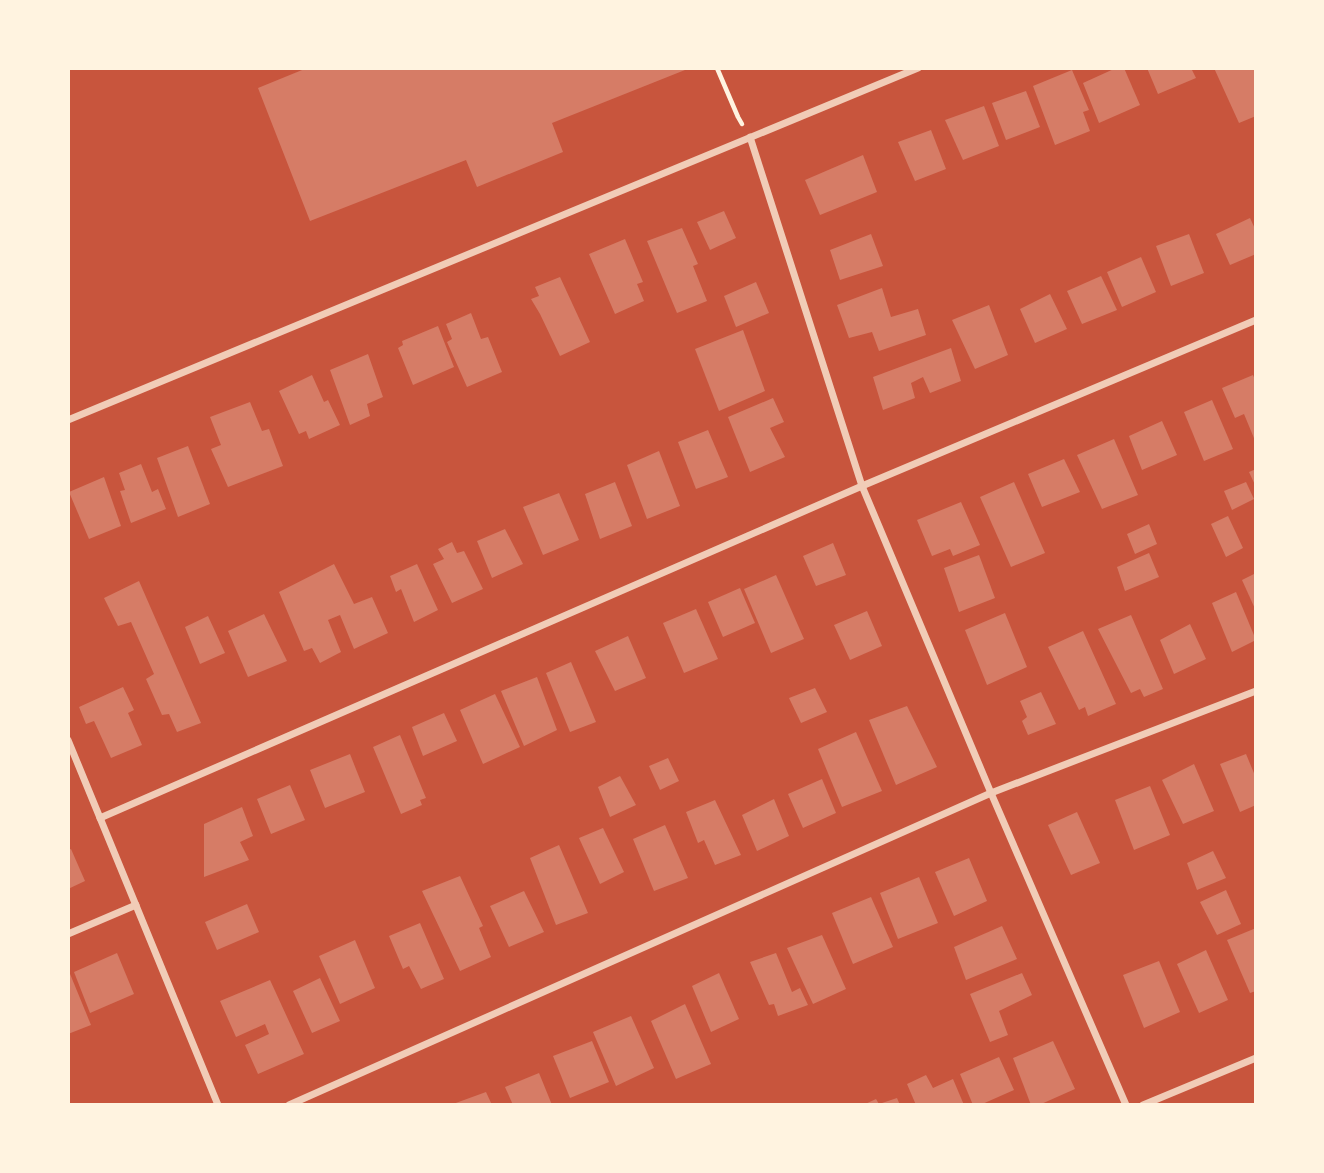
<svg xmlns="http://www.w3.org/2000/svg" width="1324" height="1173" font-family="'Source Sans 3',sans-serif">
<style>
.building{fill:#d67c66}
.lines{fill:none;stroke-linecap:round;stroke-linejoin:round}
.path{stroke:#fff3e0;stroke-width:4.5}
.minor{stroke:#f1ccb7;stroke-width:7}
</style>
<rect width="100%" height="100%" fill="#c8553d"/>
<!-- building -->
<g class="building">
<polygon points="307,68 690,68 552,123 563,152 477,187 466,160 310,221 258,88"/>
<polygon points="1116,68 1124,68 1140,105 1099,123 1083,83"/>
<polygon points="1147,68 1191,68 1196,78 1158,94"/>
<polygon points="1214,68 1256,68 1256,116 1239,123"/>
<polygon points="1072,70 1089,110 1083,112 1090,131 1055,145 1033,86"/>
<polygon points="1026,91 1040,127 1006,140 992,103"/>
<polygon points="984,106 999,146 963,160 945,120"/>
<polygon points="931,130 946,169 915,181 898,142"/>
<polygon points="863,155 877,192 820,215 805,180"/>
<polygon points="724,211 736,238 710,250 697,222"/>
<polygon points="1250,218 1256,231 1256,254 1230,265 1216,234"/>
<polygon points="682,228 698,264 693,266 707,301 677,313 647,241"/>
<polygon points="871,234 883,266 840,280 830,250"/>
<polygon points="1189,234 1204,273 1171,286 1156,246"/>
<polygon points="625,239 643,282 637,284 644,301 615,314 589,254"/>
<polygon points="1141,257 1156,292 1122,307 1107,272"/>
<polygon points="1101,276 1117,310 1082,324 1067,291"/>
<polygon points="560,277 590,342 560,356 540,314 531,299 539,296 535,287"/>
<polygon points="756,282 769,313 736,327 724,296"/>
<polygon points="882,288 891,317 918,309 926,335 879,351 872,332 849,338 837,305"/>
<polygon points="1050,294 1067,329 1035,343 1020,309"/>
<polygon points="989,305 1008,355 975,369 952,320"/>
<polygon points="471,313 481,339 488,337 502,372 467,387 447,342 452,339 446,324"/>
<polygon points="438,326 454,367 413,385 398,348 403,345 402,341"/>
<polygon points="743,330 765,391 719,411 695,349"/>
<polygon points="951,348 961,381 930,393 923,377 911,383 915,398 883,410 873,377"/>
<polygon points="368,354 383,397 367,404 370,416 350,425 330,370"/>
<polygon points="312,375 324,402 328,400 340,425 309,439 306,431 299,434 279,391"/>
<polygon points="1253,375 1256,382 1256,443 1244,414 1235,418 1222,388"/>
<polygon points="773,398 784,422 770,428 785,457 750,472 728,417"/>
<polygon points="1212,400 1233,449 1204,461 1184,412"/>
<polygon points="250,402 262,431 269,429 283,466 228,487 211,449 221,445 210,417"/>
<polygon points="1162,421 1177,455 1142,470 1129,436"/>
<polygon points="708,430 728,477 696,489 678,442"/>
<polygon points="1114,439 1138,495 1102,509 1077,455"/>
<polygon points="188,446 210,504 178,517 157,458"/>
<polygon points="659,451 680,506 647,519 627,465"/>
<polygon points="1064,459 1080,492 1042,507 1028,474"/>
<polygon points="141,464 152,492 158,489 166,509 131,523 120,491 125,490 119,473"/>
<polygon points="1256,469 1256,487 1249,472"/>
<polygon points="104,477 121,526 89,539 69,492"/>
<polygon points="615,482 632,526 600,539 585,494"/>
<polygon points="1014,482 1045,553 1011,567 980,497"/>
<polygon points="1246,482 1254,499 1232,510 1224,491"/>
<polygon points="559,493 579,540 543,555 523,507"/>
<polygon points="961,502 980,545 953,556 950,549 932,556 917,520"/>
<polygon points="1228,516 1243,548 1226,557 1211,524"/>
<polygon points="1149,524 1157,544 1135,554 1127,534"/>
<polygon points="505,529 523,564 492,578 477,541"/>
<polygon points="452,542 457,553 464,551 483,589 452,603 433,564 444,559 438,549"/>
<polygon points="833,543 846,575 816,586 803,556"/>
<polygon points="1149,553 1159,577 1125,591 1117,567"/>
<polygon points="979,555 995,598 959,612 944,568"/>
<polygon points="334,564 354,604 372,597 388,633 354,649 340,615 328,620 341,652 320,663 312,648 304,651 279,592"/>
<polygon points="417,564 438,610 414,622 401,589 396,592 390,576"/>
<polygon points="1256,573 1256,611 1242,580"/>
<polygon points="776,575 804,639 771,653 744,589"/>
<polygon points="139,581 201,723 177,732 169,714 162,715 146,679 154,674 131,622 118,626 104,598"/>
<polygon points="740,588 755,623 723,637 708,602"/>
<polygon points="1236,592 1256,640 1232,652 1212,603"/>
<polygon points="696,609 718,659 684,673 663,623"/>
<polygon points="867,611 882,646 850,660 834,625"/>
<polygon points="1005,613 1027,667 987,685 965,630"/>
<polygon points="264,614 287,661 248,677 228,631"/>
<polygon points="1131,615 1163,689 1144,697 1140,689 1131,693 1098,629"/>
<polygon points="208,616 225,653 200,664 185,627"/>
<polygon points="1190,624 1206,659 1174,674 1160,640"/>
<polygon points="1083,631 1116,704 1088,716 1085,707 1079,710 1048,647"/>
<polygon points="628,636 646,678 615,691 595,651"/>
<polygon points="571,662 596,722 570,732 546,673"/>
<polygon points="537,677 557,730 524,746 501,691"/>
<polygon points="123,687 134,710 128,713 142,745 111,758 94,721 86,724 79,707"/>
<polygon points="815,688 827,712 801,723 789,698"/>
<polygon points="1041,692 1056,724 1028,735 1022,721 1027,717 1020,701"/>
<polygon points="495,694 520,747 483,764 460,710"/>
<polygon points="907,706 937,767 896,785 869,720"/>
<polygon points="444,713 457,741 423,756 412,727"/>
<polygon points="856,732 882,791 842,807 818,749"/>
<polygon points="400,735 426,798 420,800 422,805 401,814 373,747"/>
<polygon points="350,754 365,792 325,808 310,770"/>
<polygon points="1246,754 1256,778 1256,805 1240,812 1220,764"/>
<polygon points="668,758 679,781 660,790 649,766"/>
<polygon points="1194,764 1214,811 1183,824 1162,780"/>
<polygon points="620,776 636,805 610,817 598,787"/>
<polygon points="822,779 836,813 803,828 788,794"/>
<polygon points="290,785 305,820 271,834 257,799"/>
<polygon points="1150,786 1170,835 1134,850 1115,800"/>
<polygon points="774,799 789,836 757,851 742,815"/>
<polygon points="715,800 741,855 715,865 704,840 698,843 686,812"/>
<polygon points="242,807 253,836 240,842 249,860 204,877 204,824"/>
<polygon points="1077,812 1100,863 1071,875 1048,825"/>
<polygon points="665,825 688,878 654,891 633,839"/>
<polygon points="603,828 624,872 600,884 579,838"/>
<polygon points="559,845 588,913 556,925 530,858"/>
<polygon points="71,849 85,881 68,889 68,850"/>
<polygon points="1213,851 1226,878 1197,890 1187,863"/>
<polygon points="969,858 987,901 954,916 935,872"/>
<polygon points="460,876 483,926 479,928 491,957 460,971 422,891"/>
<polygon points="919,877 938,923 898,939 880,893"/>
<polygon points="1226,890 1241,924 1217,935 1200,902"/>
<polygon points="524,891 544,932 509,947 490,906"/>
<polygon points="871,897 893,947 853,964 832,913"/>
<polygon points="247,904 259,932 217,950 205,922"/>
<polygon points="420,923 444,979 421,989 409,966 403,969 389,936"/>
<polygon points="1002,926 1017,959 966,980 954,947"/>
<polygon points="1256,928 1256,991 1250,993 1227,940"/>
<polygon points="822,935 846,989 813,1004 787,948"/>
<polygon points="355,940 375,988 340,1004 319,956"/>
<polygon points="1206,950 1228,1000 1199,1013 1177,964"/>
<polygon points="117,953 134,994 90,1013 74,972"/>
<polygon points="776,953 792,992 800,988 808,1005 778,1016 774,1004 769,1005 750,962"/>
<polygon points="1159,961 1180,1012 1144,1028 1123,975"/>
<polygon points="68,969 91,1025 68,1034"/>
<polygon points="719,973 739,1019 711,1032 692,986"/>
<polygon points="1022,973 1032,995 999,1011 1008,1035 990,1042 970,994"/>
<polygon points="320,978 340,1021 312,1033 293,991"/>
<polygon points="270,980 304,1054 258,1074 245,1045 269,1034 265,1024 236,1037 220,1001"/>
<polygon points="685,1004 711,1064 676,1079 651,1021"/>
<polygon points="631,1016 654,1068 616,1086 593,1032"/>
<polygon points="592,1041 609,1082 570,1098 553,1056"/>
<polygon points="1053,1041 1075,1089 1039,1105 1031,1105 1013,1058"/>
<polygon points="999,1057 1014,1090 980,1105 973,1105 960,1074"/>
<polygon points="539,1073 552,1105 513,1105 505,1087"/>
<polygon points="926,1075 933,1088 953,1079 964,1105 916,1105 907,1084"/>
<polygon points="486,1092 492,1105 453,1105 453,1104"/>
<polygon points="897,1098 900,1105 863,1105 876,1099 879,1104"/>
</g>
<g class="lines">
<!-- path -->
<polyline class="path" points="717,68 738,117 742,124"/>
<!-- minor -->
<g class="minor">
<polyline points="750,137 862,486 991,793 1126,1105"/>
<polyline points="68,420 918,68"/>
<polyline points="68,740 218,1105"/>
<polyline points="100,818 862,486 1256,320"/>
<polyline points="68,934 136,905"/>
<polyline points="289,1105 991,793 1256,691"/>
<polyline points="1143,1105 1256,1058"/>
</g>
</g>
<!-- border -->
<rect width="1324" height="1173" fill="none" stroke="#fff3e0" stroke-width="140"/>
</svg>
